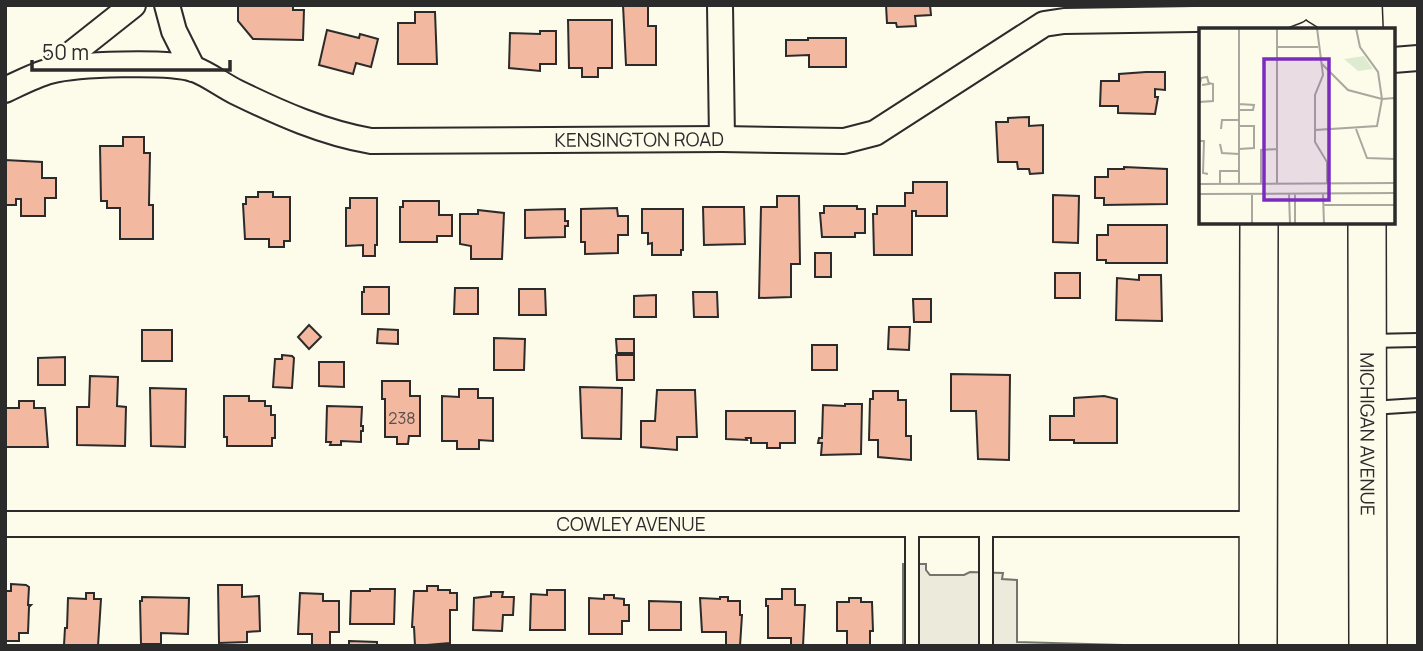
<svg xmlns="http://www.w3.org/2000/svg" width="1423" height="651" font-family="Manrope,sans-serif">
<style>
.parking{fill:#eceadb;stroke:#74746e;stroke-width:2}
.building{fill:#f2b8a0;stroke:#2b2b2b;stroke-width:2}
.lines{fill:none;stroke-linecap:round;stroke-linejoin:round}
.service-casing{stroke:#2b2b2b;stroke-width:16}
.minor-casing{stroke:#2b2b2b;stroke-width:28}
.primary-casing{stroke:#2b2b2b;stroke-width:40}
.service{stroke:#fdfbea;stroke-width:12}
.minor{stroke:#fdfbea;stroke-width:24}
.primary{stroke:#fdfbea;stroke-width:37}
.labels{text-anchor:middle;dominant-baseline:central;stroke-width:5;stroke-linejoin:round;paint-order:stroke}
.number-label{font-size:16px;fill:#5d4e48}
.street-label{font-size:19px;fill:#2b2b2b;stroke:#fdfbea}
.inset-road{fill:none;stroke:#a9a89e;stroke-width:2}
.view{fill:#7b2cbf;fill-opacity:0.15;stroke:#7b2cbf;stroke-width:3.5}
.inset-edge{fill:none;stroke:#2b2b2b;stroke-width:3.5}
</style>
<rect width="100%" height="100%" fill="#fdfbea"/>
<!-- parking -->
<polygon class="parking" points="903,564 926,564 926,570 930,575 964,575 970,572 1003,573 1002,579 1017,580 1017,642 1159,646 903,646"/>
<!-- building -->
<g class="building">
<polygon points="258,5 293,5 293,10 304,10 303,40 253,39 238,21 238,6"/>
<polygon points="623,5 648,5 648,26 656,26 656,65 626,65"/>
<polygon points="886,5 930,5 931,15 915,16 916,26 897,27 896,23 887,23"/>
<polygon points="415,12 435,12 437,64 398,64 398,23 415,23"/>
<polygon points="568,20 612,20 612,68 598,68 598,77 582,77 582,68 569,68"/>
<polygon points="327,30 359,38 360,34 378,39 371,67 356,63 353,74 319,65"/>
<polygon points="540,31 556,31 556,64 540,64 540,71 509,68 510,33 540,34"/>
<polygon points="808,38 846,38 846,67 809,67 809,55 786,56 786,40 808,40"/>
<polygon points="1146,72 1165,72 1165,90 1155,89 1155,97 1158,97 1155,114 1118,113 1118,106 1100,106 1101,81 1119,81 1119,74"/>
<polygon points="1029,117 1029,126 1043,125 1043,173 1030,174 1029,169 1018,169 1017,162 998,162 996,122 1008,122 1008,118"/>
<polygon points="123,137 144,137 144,153 150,153 149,205 153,205 153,239 120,239 120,208 107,208 107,201 101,201 100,146 123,146"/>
<polygon points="5,160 42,162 42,178 56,178 56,198 45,198 45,216 21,216 21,199 16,199 16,205 5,205"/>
<polygon points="1124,167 1167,169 1167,204 1104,205 1104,198 1095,198 1095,177 1108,177 1108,169 1124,169"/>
<polygon points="913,182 947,182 947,216 916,216 916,211 912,211 912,255 874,255 873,214 877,214 877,206 905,206 905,193 913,193"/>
<polygon points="258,192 273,192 273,197 290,197 290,241 284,241 284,247 269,247 269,239 245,239 243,204 246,204 246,197 258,197"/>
<polygon points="1053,195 1079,196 1078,243 1053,242"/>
<polygon points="777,196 799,196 800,264 791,264 791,297 759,298 761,207 777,207"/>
<polygon points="350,198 377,198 377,245 375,245 375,256 363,256 363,245 346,246 346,208 350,208"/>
<polygon points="403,201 439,201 439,215 452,215 452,236 437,236 437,242 400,242 400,207 403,207"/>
<polygon points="824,206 857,206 857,209 865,209 865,233 855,233 855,237 822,237 820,213 824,213"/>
<polygon points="703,207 744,207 745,244 704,245"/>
<polygon points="617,208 618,216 628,216 628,235 618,235 618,253 585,254 585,242 581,242 581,209"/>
<polygon points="565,209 565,221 568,221 568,226 565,226 565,237 525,238 525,210"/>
<polygon points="642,209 683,209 683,250 681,250 681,255 652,255 652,243 648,244 648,233 642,233"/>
<polygon points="478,210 504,213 502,259 471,259 471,246 460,244 460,214 478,214"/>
<polygon points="1108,225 1167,225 1167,263 1106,263 1106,260 1097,260 1097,235 1108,235"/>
<rect x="815" y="253" width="16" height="24"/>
<rect x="1055" y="273" width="25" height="25"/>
<polygon points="1139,275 1161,275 1162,321 1116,320 1117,278 1139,280"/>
<polygon points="364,287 389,287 389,314 362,314 362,292 364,292"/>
<polygon points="455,288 478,288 478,314 454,314"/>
<polygon points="519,289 545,289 546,315 519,315"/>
<polygon points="693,292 717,292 718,317 694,317"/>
<polygon points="656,295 656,317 634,317 634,296"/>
<polygon points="913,299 931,299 931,322 914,322"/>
<polygon points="309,325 321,337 309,349 298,337"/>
<polygon points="889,327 910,327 909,350 888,349"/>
<polygon points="378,329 398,330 398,344 377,343"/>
<rect x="142" y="330" width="30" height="31"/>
<polygon points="494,338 525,339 524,370 494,370"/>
<polygon points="616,339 634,339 634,353 617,353"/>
<rect x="812" y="345" width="25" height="25"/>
<polygon points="282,355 292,356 294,358 292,388 273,387 275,359 282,359"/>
<polygon points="616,355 634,355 634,380 617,380"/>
<polygon points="65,357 65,385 38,385 38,358"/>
<polygon points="319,362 344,362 344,387 319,386"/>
<polygon points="951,374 1010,375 1009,460 978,459 976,411 951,411"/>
<polygon points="90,376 118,377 117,406 126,407 125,446 77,445 77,407 89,407"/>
<polygon points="382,381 410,381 410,396 420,396 420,436 409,436 408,444 397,444 397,437 385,437 385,399 382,399"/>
<polygon points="580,387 622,388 621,439 582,438"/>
<polygon points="150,388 186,389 185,447 151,446"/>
<polygon points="459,389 478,389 478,398 493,398 493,441 479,440 479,449 457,449 457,441 442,441 442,396 459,397"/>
<polygon points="657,390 695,390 697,437 677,437 677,450 641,447 641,421 655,421"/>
<polygon points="873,391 898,391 898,400 906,400 906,436 911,436 911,460 878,457 878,440 869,440 870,399 873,399"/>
<polygon points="224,396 249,396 249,401 265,401 265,406 271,406 271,415 275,415 275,438 272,438 272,446 227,446 227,437 224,437"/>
<polygon points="1104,396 1117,399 1117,443 1074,443 1074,440 1050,440 1050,416 1074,416 1074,398"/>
<polygon points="19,401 34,401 34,408 45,408 48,447 5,447 5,408 19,408"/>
<polygon points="845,404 862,404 861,454 821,455 822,443 818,443 819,438 822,438 823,405 845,406"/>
<polygon points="327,406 362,407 361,426 363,426 363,431 361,431 361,442 341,441 341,445 330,445 331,442 326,442"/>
<polygon points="726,411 795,411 795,443 780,443 780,448 767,448 767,443 751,443 751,438 746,438 747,440 726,439"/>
<polygon points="11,584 26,585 29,587 28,605 31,605 29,607 28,633 19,633 19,641 5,641 5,591 11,591"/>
<polygon points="218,585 242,585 242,597 259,596 260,631 247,632 247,642 219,643"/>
<polygon points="427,586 438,586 438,590 450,590 450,593 457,593 457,610 450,610 450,643 415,646 414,627 412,627 414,591 427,591"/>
<polygon points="370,589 395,589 394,624 350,624 351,591 370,591"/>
<polygon points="782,589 795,589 795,605 805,605 803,646 791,646 791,638 768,638 768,606 766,606 766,599 782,599"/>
<polygon points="547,590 565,590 565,630 530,630 531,594 547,595"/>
<polygon points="491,592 503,592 502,597 514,597 513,615 503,615 502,631 473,630 474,598 491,596"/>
<polygon points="86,593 94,593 94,599 101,599 98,646 64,645 65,628 67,628 68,598 86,599"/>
<polygon points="300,593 323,594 323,601 339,601 339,632 330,632 330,646 312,646 312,634 298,634"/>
<polygon points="604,595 614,595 614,598 624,599 624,605 629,605 629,621 622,621 622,634 589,634 589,598 604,599"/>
<polygon points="142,597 189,598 188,634 161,633 161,644 141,644 140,601 142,601"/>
<polygon points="720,597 728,597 728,601 740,601 740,615 742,615 740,646 726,646 726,632 702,632 700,598 720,599"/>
<polygon points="849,598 861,598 861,602 872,602 873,631 870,631 870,646 847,646 847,631 837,631 837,602 849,602"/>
<polygon points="649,601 681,602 681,630 649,630"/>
<polygon points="349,641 377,642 377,646 349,646"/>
</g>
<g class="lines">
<defs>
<g id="service">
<polyline points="1369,341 1418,340"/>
<polyline points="1371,408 1418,405"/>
<polyline points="912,524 912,646"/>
<polyline points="986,646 986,524"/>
</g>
<g id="minor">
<polyline points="167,5 174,31 193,69"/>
<polyline points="720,5 722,139"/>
<polyline points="1393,60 1418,58"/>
<polyline points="51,70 133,5"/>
<path id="s1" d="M5 90C20 83 35 75 50 71 76 64 168 61 194 69 208 74 222 85 236 92 279 113 324 133 371 141L722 139 844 141 875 133 1044 24 1064 21 1260 18"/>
<path id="s2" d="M5 524H1259"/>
</g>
<g id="primary">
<polyline points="1318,5 1331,13 1344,30"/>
<polyline points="1363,5 1364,30"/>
<polyline points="1260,18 1294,5"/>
<path id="s3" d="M1367 222 1368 646"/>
<polyline points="1258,646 1259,222"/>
</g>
</defs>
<!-- service casing -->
<use href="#service" class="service-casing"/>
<!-- minor casing -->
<use href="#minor" class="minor-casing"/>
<!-- primary casing -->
<use href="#primary" class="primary-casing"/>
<!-- service -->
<use href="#service" class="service"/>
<!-- minor -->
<use href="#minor" class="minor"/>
<!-- primary -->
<use href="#primary" class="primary"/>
</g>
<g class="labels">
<!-- number labels -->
<g class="number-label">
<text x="402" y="418">238</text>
</g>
<!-- street labels -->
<g class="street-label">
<text stroke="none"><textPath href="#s1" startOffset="654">KENSINGTON ROAD</textPath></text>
<text stroke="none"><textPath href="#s3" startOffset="212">MICHIGAN AVENUE</textPath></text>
<text stroke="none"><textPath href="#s2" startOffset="626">COWLEY AVENUE</textPath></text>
</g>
</g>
<!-- overview -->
<g transform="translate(1199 28)">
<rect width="196" height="196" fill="#fdfbea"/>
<path d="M165 28 174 41 159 43 145 31Z" fill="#deebd1"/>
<path class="inset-road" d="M118 0 124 47 116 67V114L128 134V156M79 19H119M123 36 149 62 183 71 196 70M0 61 2 50 8 49 10 56 3 57M0 74 14 73V56L10 55M40 76 55 77 54 82H40M40 98H55V120L40 121M22 101 23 92H40M157 101 168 130 196 131M116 102 178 98 183 71 179 44 161 19 157 0M0 113H5L4 145 9 146M21 116 23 125 40 126M21 155V143H40M40 155V0M62 155V122L78 121M78 155V0M0 156 196 155M0 166 196 165M90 166 91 196M96 166V196M124 166 125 196M125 177H196M53 196V166"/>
<path class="view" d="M65 31H130V172H65Z"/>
<rect width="196" height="196" class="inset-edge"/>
</g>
<!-- border -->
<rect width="1423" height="651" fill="none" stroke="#2b2b2b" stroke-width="14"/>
<!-- scale -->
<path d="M32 60v10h198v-10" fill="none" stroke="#2b2b2b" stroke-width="3.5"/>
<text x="42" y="60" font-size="21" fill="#2b2b2b" stroke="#fdfbea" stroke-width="5" paint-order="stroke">50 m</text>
</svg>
